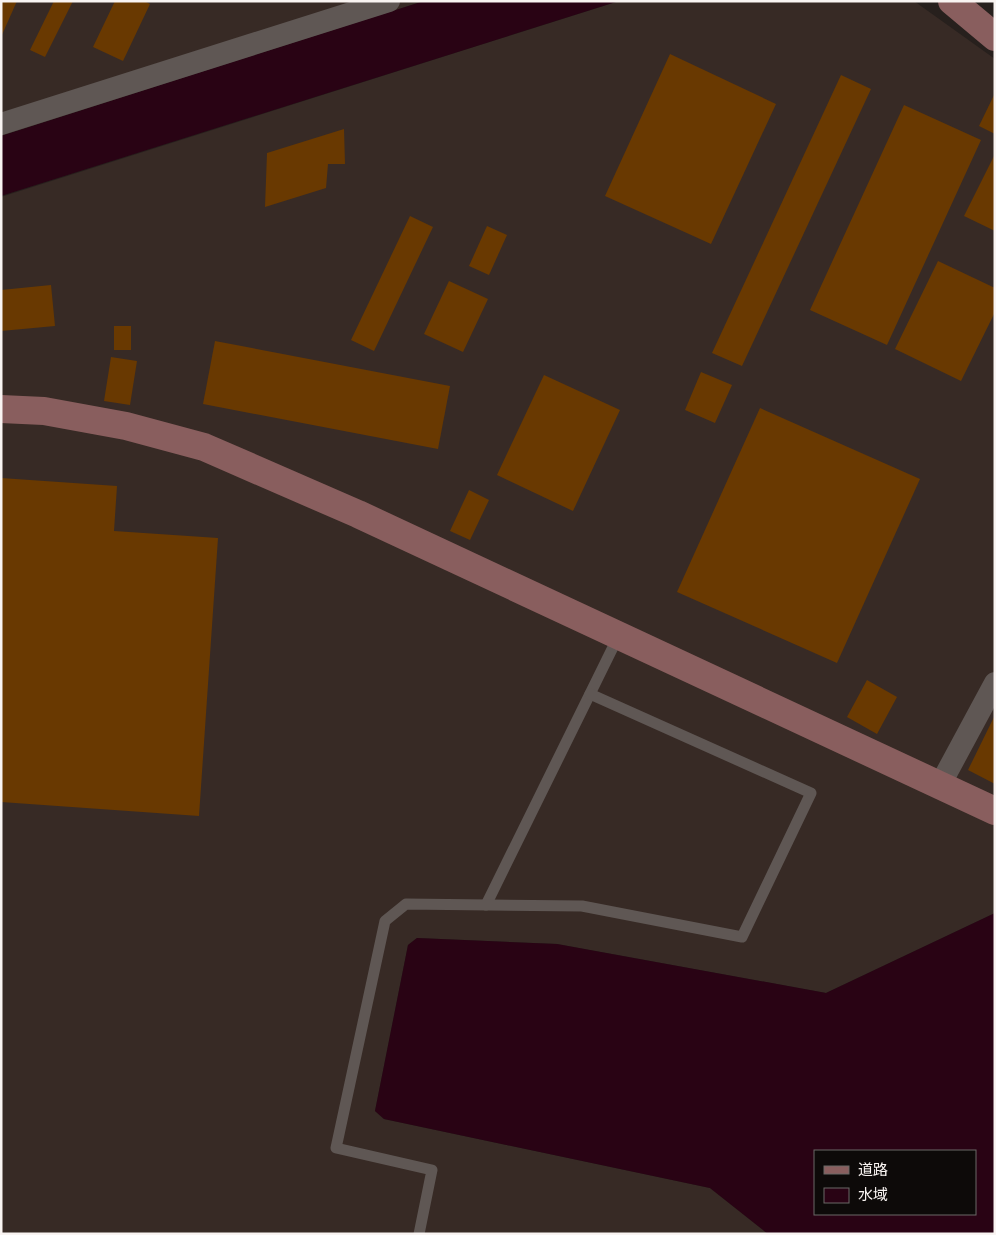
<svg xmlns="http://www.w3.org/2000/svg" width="996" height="1235" font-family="'Exo 2','Noto Sans JP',sans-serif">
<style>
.built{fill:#372a25}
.water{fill:#290314;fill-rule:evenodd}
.building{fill:#693901}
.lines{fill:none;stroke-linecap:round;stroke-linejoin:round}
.lane{stroke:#5f5754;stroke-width:11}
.street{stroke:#5f5754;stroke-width:22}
.secondary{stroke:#895e5e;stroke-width:28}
</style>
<rect width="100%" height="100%" fill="#27201d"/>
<!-- built -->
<g class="built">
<polygon points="1,1 424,1 1,136"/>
<polygon points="619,1 914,1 995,59 995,913 826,993 557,944 417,938 408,945 375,1111 384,1119 710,1188 768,1234 1,1234 1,197"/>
</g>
<!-- water -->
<g class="water">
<polygon points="424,1 619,1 1,196 1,136"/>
<path d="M995 913V1234H768L710 1188 384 1119 375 1111 408 945 417 938 557 944 826 993ZM815 1151H975V1214H815Z"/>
</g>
<!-- building -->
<g class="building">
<polygon points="1,1 17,1 1,37"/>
<polygon points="54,1 73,1 45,57 30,50"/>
<polygon points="115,1 144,1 150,4 123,61 93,47"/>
<polygon points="670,54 776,104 711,244 605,196"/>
<polygon points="841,75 871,89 742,366 712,353"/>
<polygon points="995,93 995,134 979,126"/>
<polygon points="904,105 981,140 887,345 810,310"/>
<polygon points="344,129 345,164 328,164 326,188 265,207 267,153"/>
<polygon points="995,154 995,231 964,216"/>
<polygon points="410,216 433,227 374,351 351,340"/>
<polygon points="487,226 507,235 489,275 469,266"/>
<polygon points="938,261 995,288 995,312 961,381 895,349"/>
<polygon points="449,281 488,299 463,352 424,334"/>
<polygon points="51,285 55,326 1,331 1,290"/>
<rect x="114" y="326" width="17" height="24"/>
<polygon points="215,341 450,386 438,449 203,404"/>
<polygon points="111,357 137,361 130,405 104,401"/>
<polygon points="701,372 732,385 715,423 685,410"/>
<polygon points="544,375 620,410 573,511 497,475"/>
<polygon points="760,408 920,479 837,663 677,592"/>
<polygon points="1,478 117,486 114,531 218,538 199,816 1,802"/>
<polygon points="469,490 489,500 470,540 450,531"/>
<polygon points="867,680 897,697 877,734 847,717"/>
<polygon points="995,715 995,784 968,770"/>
</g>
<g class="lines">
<!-- lane -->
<g class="lane">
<polyline points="486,905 619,635"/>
<polyline points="419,1234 432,1170 336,1148 385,921 406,904 582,906 742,937 811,793 590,694"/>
</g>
<!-- street -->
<g class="street">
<polyline points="1,124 389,1"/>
<polyline points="940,785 995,683"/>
</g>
<!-- secondary -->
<g class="secondary">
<polyline points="952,1 995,37"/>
<polyline points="1,409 44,411 126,426 204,447 358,514 995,811"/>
</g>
</g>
<!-- border -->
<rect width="996" height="1235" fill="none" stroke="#f9f4f2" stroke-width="5"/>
<!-- legend -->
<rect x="814" y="1150" width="162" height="65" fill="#0d0a09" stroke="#6b6866"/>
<rect x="824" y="1166" width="25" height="8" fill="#895e5e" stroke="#6b6866"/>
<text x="858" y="1175" font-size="15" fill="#f9f4f2">道路</text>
<rect x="824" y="1188" width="25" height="15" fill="#290314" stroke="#6b6866"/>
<text x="858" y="1200" font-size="15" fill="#f9f4f2">水域</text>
</svg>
